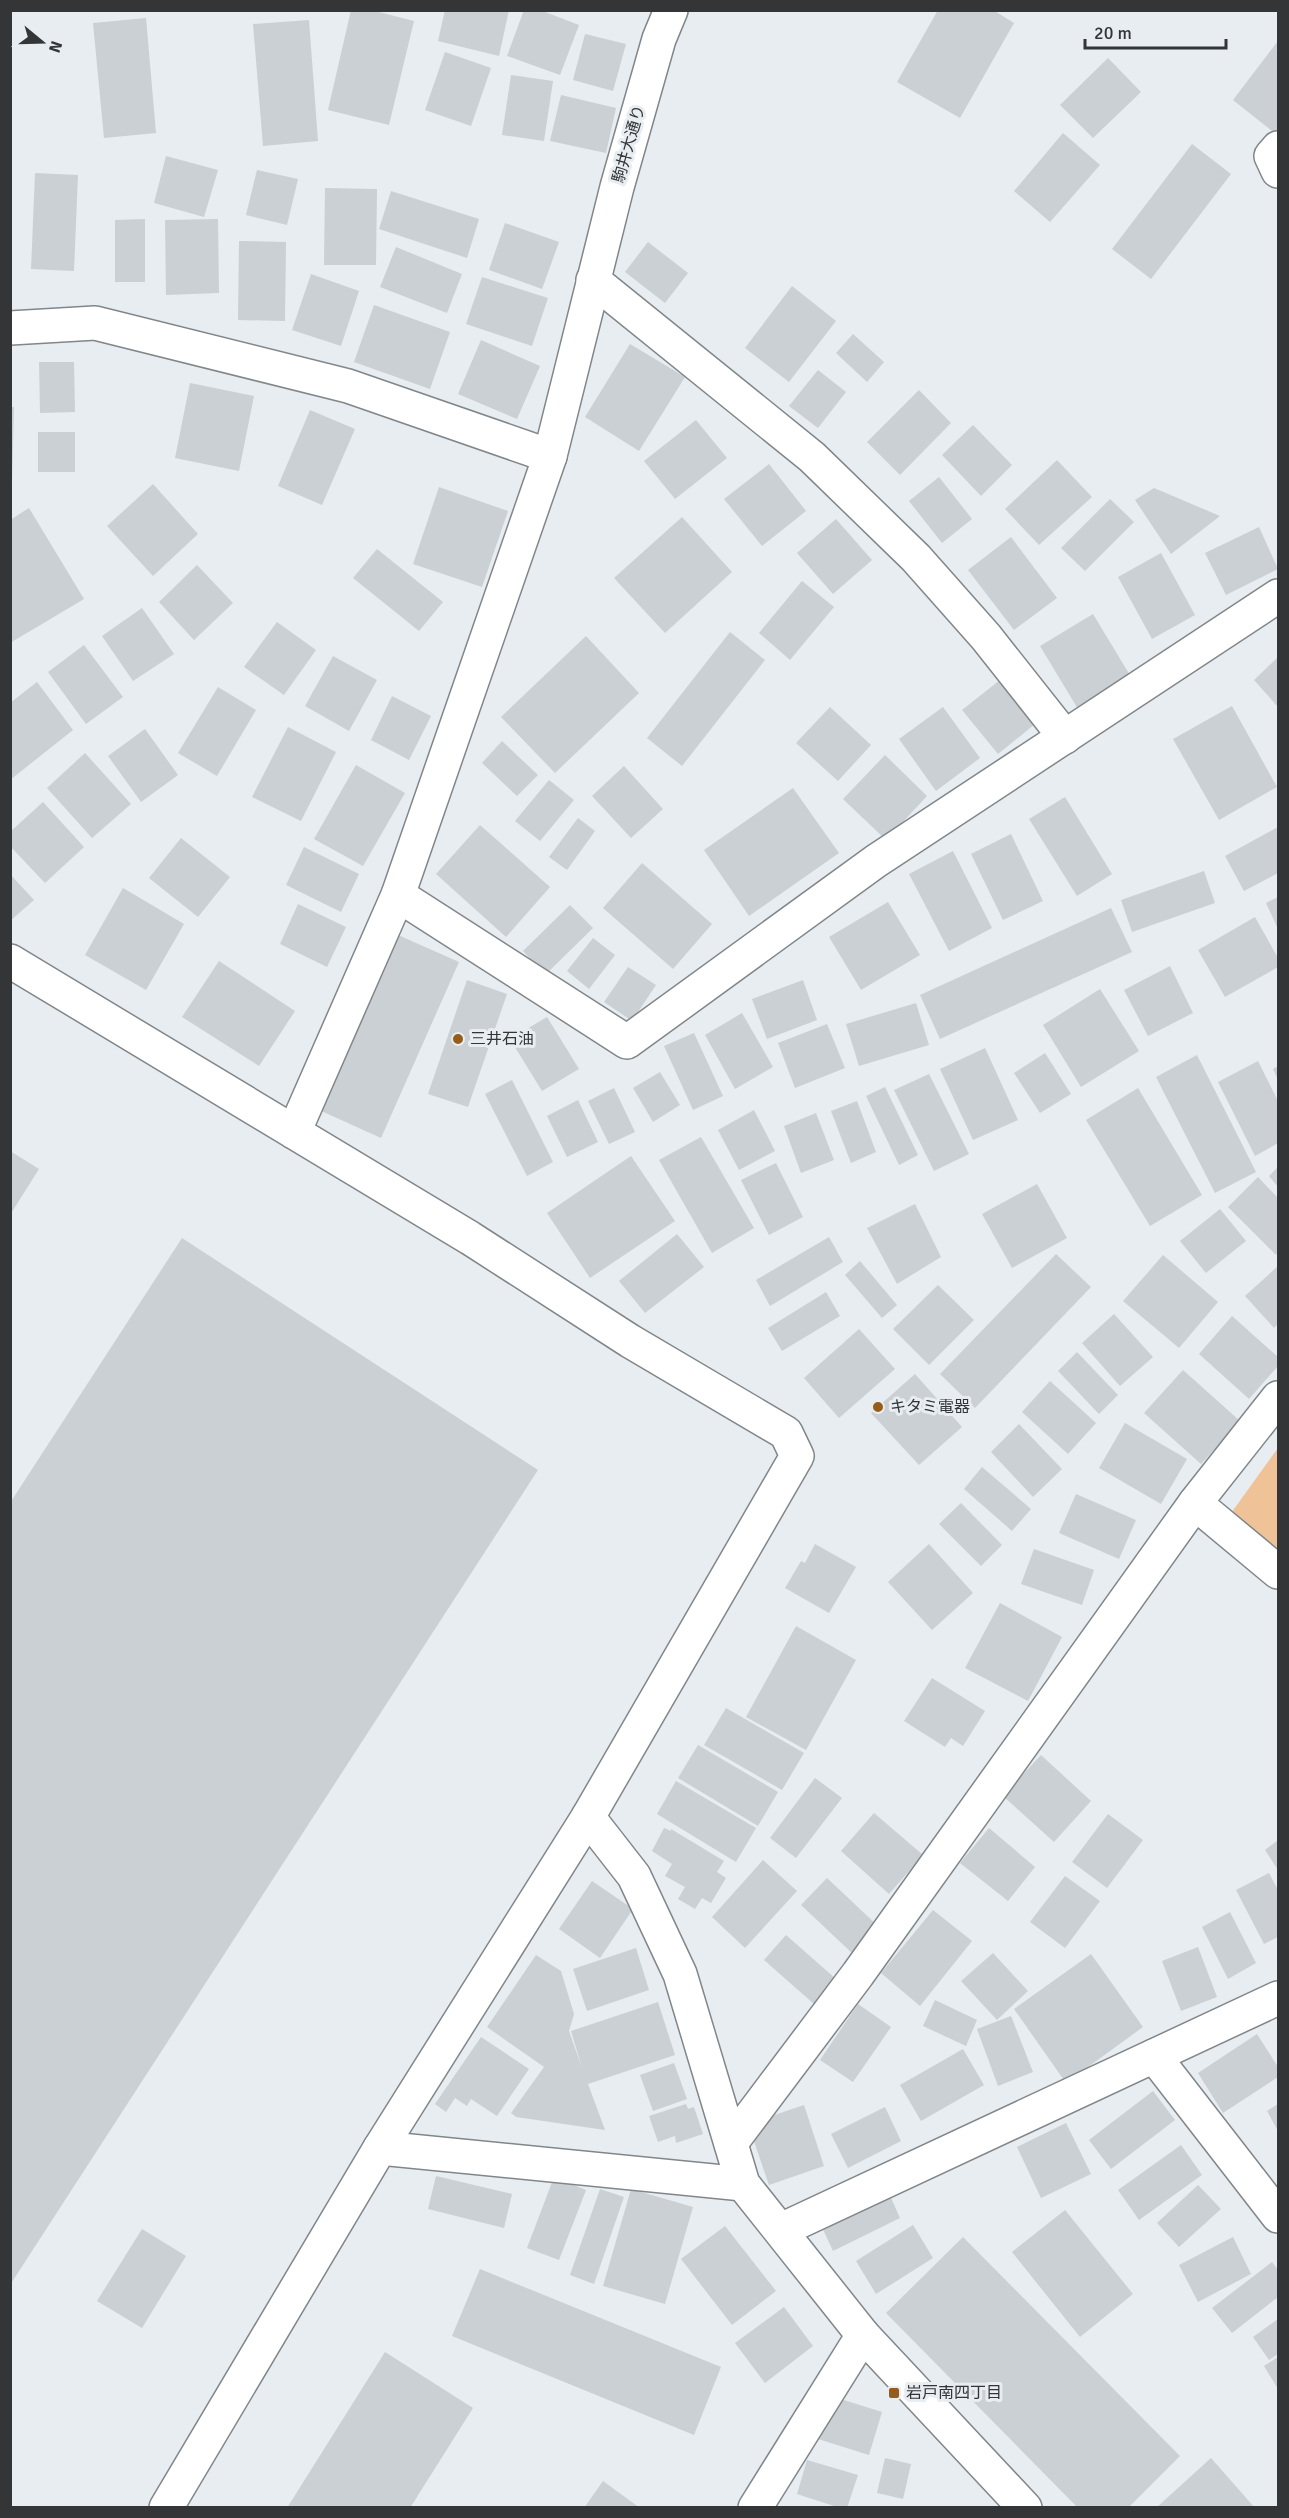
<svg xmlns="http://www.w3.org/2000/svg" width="1289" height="2518" font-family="Signika,'Noto Sans JP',sans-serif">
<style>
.green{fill:#efc298}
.building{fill:#cad0d4}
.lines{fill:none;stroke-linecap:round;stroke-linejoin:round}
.minor-casing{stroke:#80868a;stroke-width:36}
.minor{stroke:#fff;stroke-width:33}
.poi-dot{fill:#965d1a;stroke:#e7edf1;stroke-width:2}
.labels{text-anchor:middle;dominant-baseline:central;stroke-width:6;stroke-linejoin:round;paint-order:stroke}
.street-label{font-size:16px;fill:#333537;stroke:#e7edf1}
.poi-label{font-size:16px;fill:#333537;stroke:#e7edf1;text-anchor:start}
</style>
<rect width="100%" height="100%" fill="#e7edf1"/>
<!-- green -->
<polygon class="green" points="1278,1448 1278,1558 1229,1516"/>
<!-- building -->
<g class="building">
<polygon points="351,10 371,10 414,21 389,125 328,110"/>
<polygon points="445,10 509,10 499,56 438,41"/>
<polygon points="524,10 540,10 579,25 560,75 507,56"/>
<polygon points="938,10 993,10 1014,23 960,118 897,82"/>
<polygon points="146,18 156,133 104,138 93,23"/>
<polygon points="309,20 318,141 263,146 253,24"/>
<polygon points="585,34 626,44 613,91 573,80"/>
<polygon points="1278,41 1278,133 1277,135 1233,100"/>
<polygon points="445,52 491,68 471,126 425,110"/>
<polygon points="1108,58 1141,92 1093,138 1060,105"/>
<polygon points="511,75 553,81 544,141 502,135"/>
<polygon points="561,95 616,108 606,153 550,141"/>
<polygon points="1063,133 1100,165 1050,222 1014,191"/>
<polygon points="1192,144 1231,174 1151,279 1112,249"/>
<polygon points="166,156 218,170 204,217 154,203"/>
<polygon points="257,170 298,179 287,225 246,215"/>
<polygon points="35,173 78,175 74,271 31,269"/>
<polygon points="325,188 377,189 376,265 324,265"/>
<polygon points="391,191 479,219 467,258 379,229"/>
<polygon points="145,219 145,282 115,282 115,220"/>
<polygon points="218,219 219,293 166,295 165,220"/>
<polygon points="505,223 559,242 542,289 489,270"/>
<polygon points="239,241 286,242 285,321 238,320"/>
<polygon points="648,242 688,273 665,303 625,272"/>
<polygon points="396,247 462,274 447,313 380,287"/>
<polygon points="311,274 359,291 341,346 292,330"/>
<polygon points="482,277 548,298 532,346 466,324"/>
<polygon points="792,286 836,321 789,382 745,348"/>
<polygon points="374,305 450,332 430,389 354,362"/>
<polygon points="853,334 884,362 867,382 836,353"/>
<polygon points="481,340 540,366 517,419 458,394"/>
<polygon points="630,344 685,377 639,451 585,417"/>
<polygon points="39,362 74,362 75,412 40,413"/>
<polygon points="818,370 846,392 818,428 789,406"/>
<polygon points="190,383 254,396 239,471 175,458"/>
<polygon points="919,390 951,423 900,475 867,442"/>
<polygon points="10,407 14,407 12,484 10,484"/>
<polygon points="310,410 355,429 322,505 278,486"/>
<polygon points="696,420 727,458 675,499 644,461"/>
<polygon points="973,425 1012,465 981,496 942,455"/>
<rect x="38" y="432" width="37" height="40"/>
<polygon points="1057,460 1092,497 1039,545 1005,509"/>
<polygon points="769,464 806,511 762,546 724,499"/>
<polygon points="939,477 972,519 942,543 909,501"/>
<polygon points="153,484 198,534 153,576 107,526"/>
<polygon points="439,487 508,511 482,587 413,564"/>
<polygon points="1154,488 1220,516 1171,554 1135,500"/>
<polygon points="1110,499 1134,522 1085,571 1061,548"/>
<polygon points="29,508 84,599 10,643 10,520"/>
<polygon points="682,517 732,572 665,633 614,578"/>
<polygon points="836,519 872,560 833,594 797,553"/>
<polygon points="1259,527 1278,569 1226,595 1205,553"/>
<polygon points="1011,537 1057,598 1014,630 968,570"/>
<polygon points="377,549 443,602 419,631 353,578"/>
<polygon points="1161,553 1195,615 1152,639 1118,577"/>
<polygon points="197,565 233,603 194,640 159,602"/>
<polygon points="802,581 834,607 790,660 759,633"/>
<polygon points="142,608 174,654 133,681 102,636"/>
<polygon points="1093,614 1131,677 1078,709 1040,646"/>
<polygon points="277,622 316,650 284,695 244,667"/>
<polygon points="730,632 765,660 682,766 647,738"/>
<polygon points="586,636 639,693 555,773 501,717"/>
<polygon points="84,645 123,697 86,724 48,672"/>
<polygon points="333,656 377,680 349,731 305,706"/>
<polygon points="1278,657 1278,707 1254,680"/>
<polygon points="1000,680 1035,724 998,754 962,710"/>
<polygon points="37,682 73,730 10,780 10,703"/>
<polygon points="218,687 256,710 217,776 178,753"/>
<polygon points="392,696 431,716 409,760 371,740"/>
<polygon points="1232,706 1277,787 1219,820 1173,739"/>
<polygon points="830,707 871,745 838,781 796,743"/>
<polygon points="943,707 980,758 936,791 899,739"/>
<polygon points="288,727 336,752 301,821 252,797"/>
<polygon points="145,729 178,775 141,802 108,756"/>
<polygon points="502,741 538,775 517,796 482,763"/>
<polygon points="85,753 131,804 92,838 47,788"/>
<polygon points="885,755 927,796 886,840 843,799"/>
<polygon points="356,765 405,793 363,866 314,839"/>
<polygon points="624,766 663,809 631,838 592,796"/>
<polygon points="549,780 574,800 540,841 515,821"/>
<polygon points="793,788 839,853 749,916 704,850"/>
<polygon points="1065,797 1112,874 1077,896 1029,819"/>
<polygon points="43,802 84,847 45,883 10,846 10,832"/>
<polygon points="578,818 595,831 567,870 549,857"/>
<polygon points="480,825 550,887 506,937 436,874"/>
<polygon points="1278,827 1278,873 1244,891 1225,856"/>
<polygon points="1011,834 1043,901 1003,920 971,854"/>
<polygon points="181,838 230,877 198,917 149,878"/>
<polygon points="304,847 359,874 341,912 286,885"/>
<polygon points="953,851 992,928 949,951 909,874"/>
<polygon points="642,863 712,924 673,969 603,908"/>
<polygon points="1204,871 1215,903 1132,932 1121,900"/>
<polygon points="10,874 34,900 10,921"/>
<polygon points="123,888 184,924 146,990 85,955"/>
<polygon points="1278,897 1278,929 1266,903"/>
<polygon points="888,902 920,955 861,990 829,937"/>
<polygon points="298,904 346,927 327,967 280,944"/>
<polygon points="570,905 593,928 545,975 523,951"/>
<polygon points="1111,908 1132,952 940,1039 920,995"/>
<polygon points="1255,917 1278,958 1278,967 1225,997 1198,950"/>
<polygon points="398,935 459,962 381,1138 319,1110"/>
<polygon points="593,938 615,955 589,989 567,971"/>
<polygon points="219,961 295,1011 259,1066 182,1017"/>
<polygon points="1170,966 1193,1013 1148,1036 1124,990"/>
<polygon points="628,967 656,985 632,1021 604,1002"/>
<polygon points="467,980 507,994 468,1107 428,1094"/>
<polygon points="803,980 817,1020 767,1039 752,999"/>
<polygon points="1100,989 1139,1051 1081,1087 1043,1025"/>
<polygon points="916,1003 929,1045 859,1066 846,1024"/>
<polygon points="742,1013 773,1067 735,1089 705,1035"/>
<polygon points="547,1017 579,1069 542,1091 510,1039"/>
<polygon points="827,1024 845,1068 795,1088 778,1043"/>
<polygon points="694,1033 723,1096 693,1110 664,1046"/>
<polygon points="985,1048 1018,1120 973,1140 940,1069"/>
<polygon points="1045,1053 1071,1094 1040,1113 1014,1073"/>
<polygon points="1197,1055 1256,1172 1215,1193 1156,1077"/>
<polygon points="1258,1061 1278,1101 1278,1143 1255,1156 1218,1082"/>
<polygon points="1278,1066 1278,1080 1273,1069"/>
<polygon points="660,1072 680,1105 653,1122 633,1088"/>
<polygon points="929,1074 969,1154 934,1171 894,1090"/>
<polygon points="512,1080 553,1162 527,1176 485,1094"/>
<polygon points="885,1087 918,1155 899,1165 866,1096"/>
<polygon points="614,1088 635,1132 609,1144 588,1101"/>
<polygon points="1138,1088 1202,1195 1150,1226 1086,1120"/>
<polygon points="578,1100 598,1142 567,1157 547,1116"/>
<polygon points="857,1101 876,1152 851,1163 831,1111"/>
<polygon points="754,1110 775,1151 739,1170 718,1130"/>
<polygon points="816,1113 834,1160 801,1173 784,1126"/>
<polygon points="701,1137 754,1228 712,1253 659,1160"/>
<polygon points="10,1151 39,1169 10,1215"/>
<polygon points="631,1156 675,1221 590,1278 547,1213"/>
<polygon points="776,1163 803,1217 769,1235 741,1180"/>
<polygon points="1278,1167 1278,1187 1269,1176"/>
<polygon points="1258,1177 1278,1198 1278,1252 1276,1255 1228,1207"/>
<polygon points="1037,1184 1067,1238 1012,1268 982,1214"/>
<polygon points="915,1204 941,1257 897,1284 867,1228"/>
<polygon points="1220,1209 1246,1241 1206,1273 1180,1241"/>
<polygon points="677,1234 704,1267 645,1313 619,1281"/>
<polygon points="829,1237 843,1262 770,1306 756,1280"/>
<polygon points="182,1238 538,1470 10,2285 10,1503"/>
<polygon points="1056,1254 1091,1287 975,1408 940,1374"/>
<polygon points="1163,1255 1218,1302 1179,1348 1123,1301"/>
<polygon points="860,1261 897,1305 882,1318 845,1275"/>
<polygon points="1278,1266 1278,1324 1274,1328 1245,1296"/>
<polygon points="938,1285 974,1320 929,1365 893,1329"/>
<polygon points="826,1292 840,1316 782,1351 768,1328"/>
<polygon points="1114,1314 1153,1357 1120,1386 1082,1343"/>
<polygon points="1232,1316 1278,1357 1278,1366 1249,1399 1199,1354"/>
<polygon points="859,1329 895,1369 839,1418 804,1378"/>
<polygon points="1077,1352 1118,1395 1099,1414 1058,1371"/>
<polygon points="1183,1370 1240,1421 1201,1464 1144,1413"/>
<polygon points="915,1374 962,1427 919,1465 871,1413"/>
<polygon points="1050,1381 1096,1423 1068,1454 1022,1412"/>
<polygon points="1125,1423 1187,1459 1161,1504 1099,1468"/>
<polygon points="1019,1424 1062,1469 1033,1497 991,1452"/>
<polygon points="982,1467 1031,1509 1012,1531 964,1489"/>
<polygon points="1076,1494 1136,1520 1119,1559 1059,1533"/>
<polygon points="961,1503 1002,1545 981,1566 939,1524"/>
<polygon points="815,1544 856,1567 829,1613 785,1588 801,1561 805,1563"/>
<polygon points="929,1544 973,1593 932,1630 888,1582"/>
<polygon points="1034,1549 1094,1570 1082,1605 1021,1584"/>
<polygon points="1000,1603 1062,1637 1028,1701 965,1668"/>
<polygon points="796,1626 856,1660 806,1750 746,1717"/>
<polygon points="932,1678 985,1711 963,1746 951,1738 945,1747 904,1721"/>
<polygon points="726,1708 804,1753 782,1790 704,1745"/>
<polygon points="698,1745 778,1792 758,1826 678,1778"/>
<polygon points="1041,1755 1091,1801 1054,1842 1003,1796"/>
<polygon points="815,1778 842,1798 796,1858 770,1838"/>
<polygon points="676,1781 756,1828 736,1862 657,1814"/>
<polygon points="874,1813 923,1855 889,1894 841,1851"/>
<polygon points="1108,1814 1143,1840 1107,1888 1072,1862"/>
<polygon points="664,1828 671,1831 671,1829 724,1861 717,1872 726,1878 711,1903 702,1898 695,1909 678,1899 685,1887 665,1876 672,1864 652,1851"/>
<polygon points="989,1828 1035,1867 1008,1901 960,1863"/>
<polygon points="1278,1840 1278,1870 1265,1850"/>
<polygon points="763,1860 797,1891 745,1948 712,1917"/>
<polygon points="1269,1873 1278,1890 1278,1937 1264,1944 1236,1890"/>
<polygon points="1065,1876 1100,1901 1065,1948 1030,1922"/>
<polygon points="827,1878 879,1927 853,1954 801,1905"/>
<polygon points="592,1881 633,1909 600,1958 559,1929"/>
<polygon points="933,1910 972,1941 920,2006 881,1973"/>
<polygon points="1230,1912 1256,1963 1228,1979 1202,1927"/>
<polygon points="786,1935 836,1979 814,2004 764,1960"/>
<polygon points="1198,1947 1217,1997 1181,2011 1162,1961"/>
<polygon points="636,1948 649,1990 587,2011 573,1969"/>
<polygon points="993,1953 1028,1991 997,2020 961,1981"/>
<polygon points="1091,1954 1143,2027 1066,2083 1014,2009"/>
<polygon points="536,1955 561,1971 574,2014 569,2031 582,2068 571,2031 658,2002 675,2055 588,2084 605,2130 516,2117 511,2113 544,2067 487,2027"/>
<polygon points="935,2000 977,2020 966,2046 923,2026"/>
<polygon points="858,2004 891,2027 853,2082 820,2060"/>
<polygon points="1011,2016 1033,2072 998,2086 977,2029"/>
<polygon points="1257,2034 1278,2067 1278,2077 1223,2113 1198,2073"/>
<polygon points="481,2037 529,2069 497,2116 471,2099 467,2106 455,2098 446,2112 435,2104"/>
<polygon points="963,2049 984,2085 921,2121 900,2085"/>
<polygon points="674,2063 687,2099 653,2111 640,2075"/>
<polygon points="1153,2091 1175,2120 1111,2169 1089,2140"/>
<polygon points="686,2104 688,2109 694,2107 703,2134 676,2143 675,2136 658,2142 649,2116"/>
<polygon points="1278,2104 1278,2131 1267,2111"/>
<polygon points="804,2105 824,2166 769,2185 748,2124"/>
<polygon points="885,2107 901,2141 848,2168 831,2134"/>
<polygon points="1066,2123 1091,2174 1041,2198 1017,2147"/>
<polygon points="1181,2145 1202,2175 1139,2220 1118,2190"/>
<polygon points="436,2176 512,2194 504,2228 428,2209"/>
<polygon points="554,2177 586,2190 559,2260 527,2248"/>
<polygon points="1198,2185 1221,2209 1179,2247 1157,2223"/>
<polygon points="600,2189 624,2197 594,2284 570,2275"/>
<polygon points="631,2189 693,2207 665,2304 603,2286"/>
<polygon points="887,2189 900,2218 833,2251 820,2223"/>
<polygon points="1065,2210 1133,2294 1080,2337 1012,2252"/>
<polygon points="913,2225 933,2258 876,2294 856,2261"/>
<polygon points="725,2226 776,2291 732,2325 681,2259"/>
<polygon points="142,2229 186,2256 142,2328 97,2301"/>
<polygon points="963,2237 1180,2456 1128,2508 1078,2508 886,2313"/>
<polygon points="1233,2237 1251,2274 1198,2302 1179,2265"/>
<polygon points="1272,2262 1278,2270 1278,2297 1232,2333 1212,2308"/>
<polygon points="480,2269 721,2367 694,2435 452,2336"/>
<polygon points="784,2307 813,2346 765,2383 735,2343"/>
<polygon points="1278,2319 1278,2354 1269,2360 1253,2337"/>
<polygon points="385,2352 473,2408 410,2508 287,2508"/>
<polygon points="1278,2357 1278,2389 1264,2366"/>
<polygon points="831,2396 882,2412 869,2455 818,2439"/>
<polygon points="885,2458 911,2464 903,2499 877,2493"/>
<polygon points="1211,2458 1255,2508 1156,2508"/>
<polygon points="807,2460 858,2475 847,2508 840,2508 797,2494"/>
<polygon points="603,2481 640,2508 584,2508"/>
</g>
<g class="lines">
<defs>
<g id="minor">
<polyline points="1278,148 1271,156 1278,171"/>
<polyline points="593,280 812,457 916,558 986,637 1065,737"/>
<polyline points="10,328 95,323 348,386 550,456"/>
<polyline points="398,895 627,1042 876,861 1278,596"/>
<polyline points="10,961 470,1238 630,1341 786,1433 797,1456 588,1817 380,2148 166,2508"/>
<polyline points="294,1132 398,895 550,456 617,187 659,39 671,10"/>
<polyline points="1195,1503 1278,1572"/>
<polyline points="588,1817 634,1876 680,1974 743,2184 863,2335 1025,2508"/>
<polyline points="1154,2056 1278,2216"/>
<polyline points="731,2143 858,1974 1195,1503 1278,1398"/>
<polyline points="380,2148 743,2184"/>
<polyline points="781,2230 1278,1998"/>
<polyline points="755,2508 863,2335"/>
</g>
</defs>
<!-- minor casing -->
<use href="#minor" class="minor-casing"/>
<!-- minor -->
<use href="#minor" class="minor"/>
</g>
<!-- markers -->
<g class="poi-dot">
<circle cx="458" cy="1039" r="6"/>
<circle cx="878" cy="1407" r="6"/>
<rect x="888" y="2387" width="12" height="12" rx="3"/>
</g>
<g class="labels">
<!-- street labels -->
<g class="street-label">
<text transform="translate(629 144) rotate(-74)">駒井大通り</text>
</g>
<!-- poi labels -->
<g class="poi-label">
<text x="470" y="1039">三井石油</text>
<text x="890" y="1407">キタミ電器</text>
<text x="906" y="2393">岩戸南四丁目</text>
</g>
</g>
<!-- border -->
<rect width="1289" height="2518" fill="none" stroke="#333537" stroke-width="24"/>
<!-- north arrow -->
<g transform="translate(42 42) rotate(109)" stroke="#e7edf1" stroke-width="4.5" paint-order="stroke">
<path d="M0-4.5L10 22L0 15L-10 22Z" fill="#333537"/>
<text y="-9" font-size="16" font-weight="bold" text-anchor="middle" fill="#333537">N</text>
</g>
<!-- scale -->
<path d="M1085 39v9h141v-9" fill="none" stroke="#333537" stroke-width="3"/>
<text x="1094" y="39" font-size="18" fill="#333537" stroke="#e7edf1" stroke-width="4.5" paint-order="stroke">20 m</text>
</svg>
